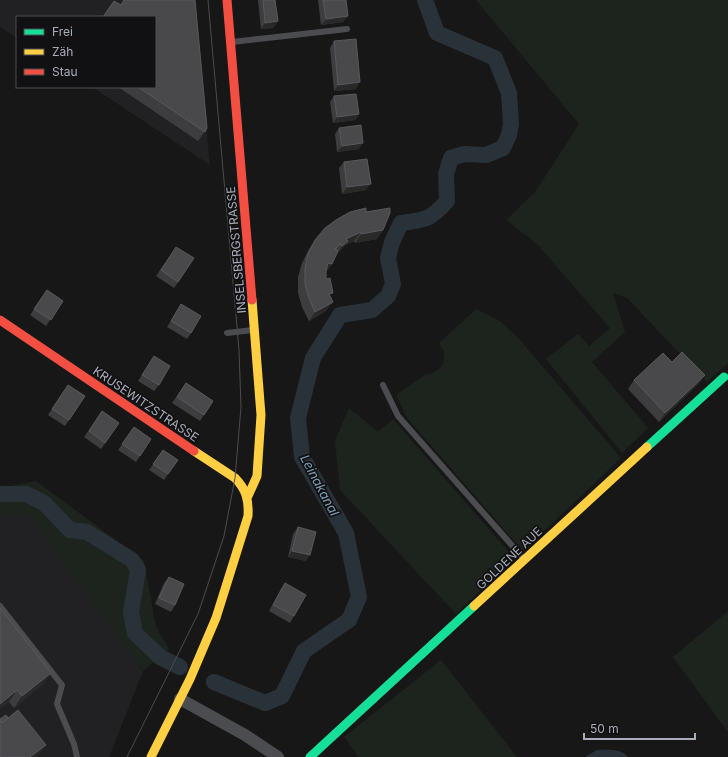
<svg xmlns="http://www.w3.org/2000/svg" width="728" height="757" font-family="Inter,sans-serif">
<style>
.built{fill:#212123}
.green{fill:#1d241e}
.water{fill:#2a3239}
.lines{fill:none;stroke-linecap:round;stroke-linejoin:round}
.canal{stroke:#2a3239;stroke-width:16}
.lane{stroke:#4b4c50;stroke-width:6}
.street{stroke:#4b4c50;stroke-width:12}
.fast{stroke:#16e098;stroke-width:9}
.slow{stroke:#ffcf43;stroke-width:9}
.jam{stroke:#f24e42;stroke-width:9}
.tram{stroke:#4b4c4f;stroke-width:1}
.wall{fill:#3d3d3f}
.shaded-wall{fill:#29292a}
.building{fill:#49494c;stroke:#58595d}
.labels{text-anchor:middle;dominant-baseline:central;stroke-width:3.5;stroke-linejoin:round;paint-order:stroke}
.street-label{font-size:12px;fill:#a8adb8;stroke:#111113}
.water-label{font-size:13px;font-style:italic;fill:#7f9bb3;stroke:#111113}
</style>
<rect width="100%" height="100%" fill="#171717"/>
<!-- built -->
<g class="built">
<polygon points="0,0 193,0 210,165 92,87 155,87 155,17 17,17 17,38 0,27"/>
<polygon points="27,512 143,671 109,757 0,757 0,518"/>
</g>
<!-- green -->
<g class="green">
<polygon points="476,0 728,0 728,363 707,382 627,298 613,293 625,332 592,362 648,428 622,453 546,359 578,334 589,346 610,328 537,244 506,220 535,192 579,124"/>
<path d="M476 309 500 321 520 340 621 458 523 551 407 418 396 395C406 388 415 381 425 375 428 374 431 374 434 372 447 367 446 352 439 343Z"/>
<polygon points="349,408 378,432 393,419 514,558 456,614 340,490 335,441"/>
<polygon points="36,481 144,561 156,627 169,649 143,671 27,512 0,518 0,488"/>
<polygon points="728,611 728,732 673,657"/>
<polygon points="441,660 517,757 359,757 344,737"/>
</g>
<!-- water -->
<path class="water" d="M597 750C606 750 621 748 628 757H585Z"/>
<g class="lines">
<!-- canal -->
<g class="canal">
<polyline points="0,494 26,494 44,503 70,530 87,532 132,560 138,570 131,612 135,633 160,657 180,667"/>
<path d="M214 682 265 703 282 696 304 651 349 620 359 597 346 533 302 457 298 418 313 358 340 315 372 310 388 296 393 284 388 258 392 242 401 223C426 220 430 220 447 201L446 174 451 158 464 154 486 155 503 148 509 135 511 124 509 93 495 58 437 33 425 0"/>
</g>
<!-- lane -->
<g class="lane">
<polyline points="232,42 347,29"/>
<polyline points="227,333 253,330"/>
<polyline points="383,385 398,416 524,559"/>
<polyline points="0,606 62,685 57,704 74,744 77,757"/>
</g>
<!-- street -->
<polyline class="street" points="180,699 245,735 278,757"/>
<!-- fast -->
<g class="fast">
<polyline points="647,447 724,377"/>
<polyline points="310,757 474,606"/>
</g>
<!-- slow -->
<g class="slow">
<polyline points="248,496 257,476 261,415 252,300"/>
<polyline points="474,606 647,447"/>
<path d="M151 757 190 679 216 618 248 516C249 500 246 489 235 478L194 451"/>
</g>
<!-- jam -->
<g class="jam">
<polyline points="227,0 252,300"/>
<polyline points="0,320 194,451"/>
</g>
<!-- tram -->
<polyline class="tram" points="127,757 198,614 224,536 235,478 241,407 239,350 208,0"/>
</g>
<!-- wall -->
<g class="wall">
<polygon points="124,0 195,0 207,128 198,141 118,87 155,87 121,5"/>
<polygon points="258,0 275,0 278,21 273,28 261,29"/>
<polygon points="318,0 346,0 348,16 343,22 321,25"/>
<polygon points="334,41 356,89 334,91 330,48"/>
<polygon points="334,96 359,114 355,120 333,123 330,102"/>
<polygon points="339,128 359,149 337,152 335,134"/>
<polygon points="344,162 366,190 342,194 339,168"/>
<polygon points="366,212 383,230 377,239 355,243 354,241 344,246 341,250 336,254 332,264 326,272 326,279 330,296 326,311 309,321 302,307 298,293 298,277 302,263 309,249 315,240"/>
<polygon points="172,253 194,258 174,288 156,276"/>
<polygon points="47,290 63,301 46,326 30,315"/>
<polygon points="181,304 191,333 187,339 167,327"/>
<polygon points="154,356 159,385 154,391 138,381"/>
<polygon points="672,362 705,375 698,384 659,422 628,389 634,380"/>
<polygon points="186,383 213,401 200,421 172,403"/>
<polygon points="68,385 85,396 65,426 48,415"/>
<polygon points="102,411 119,423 101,449 84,437"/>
<polygon points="134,427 151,439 136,462 118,450"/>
<polygon points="163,450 168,474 164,480 149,470"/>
<polygon points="298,527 306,561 288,557 293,534"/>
<polygon points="169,577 175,605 171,612 155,604 164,583"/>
<polygon points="285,583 294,616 290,623 269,611 281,589"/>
<polygon points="0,608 43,684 14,708 9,702 0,709"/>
</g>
<!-- shaded-wall -->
<g class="shaded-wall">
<polygon points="348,16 343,22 321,25 326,19"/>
<polygon points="278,21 273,28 261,29 265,23"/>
<polygon points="360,82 356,89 334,91 338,85"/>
<polygon points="359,114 355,120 333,123 337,117"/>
<polygon points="363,143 359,149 337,152 342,146"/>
<polygon points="371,184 366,190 342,194 347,187"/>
<polygon points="383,230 377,239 355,243 361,234"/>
<polygon points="361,232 354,241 344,246 341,250 336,255 346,239"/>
<polygon points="328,263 332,264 325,273"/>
<polygon points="333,302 326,311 309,321 315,312"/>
<polygon points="705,375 698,384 659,422 665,413"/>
<polygon points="292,551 310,555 306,561 288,557"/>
<polygon points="51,673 43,684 14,708 22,696"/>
<polygon points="17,690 9,702 0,709 0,704"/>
<polygon points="46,745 37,757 30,757"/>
</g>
<!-- building -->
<g class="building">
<polygon points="124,0 195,0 207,128 205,132 138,87 155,87 155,17 103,17 114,1 121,5"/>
<polygon points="263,0 275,0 278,21 265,23"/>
<polygon points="323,0 346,0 348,16 326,19"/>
<polygon points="356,39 360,82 338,85 334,41"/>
<polygon points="356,94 359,114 337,117 334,96"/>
<polygon points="361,125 363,143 342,146 339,128"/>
<polygon points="367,159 371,184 347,187 344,162"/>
<polygon points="366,208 366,212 390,208 390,213 383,230 361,234 361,232 346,239 348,241 342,246 340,244 335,249 338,251 332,264 328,263 326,271 326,279 330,278 333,293 329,294 333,302 315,312 309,298 305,284 305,268 308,254 315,240 325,228 336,220 350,212"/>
<polygon points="176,247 194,258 178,282 161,270"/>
<polygon points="47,290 63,301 51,320 34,309"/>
<polygon points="181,304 201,316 191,333 171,321"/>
<polygon points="682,352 705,375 665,413 634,380 663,353 672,362"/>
<polygon points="154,356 170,366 159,385 142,375"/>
<polygon points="186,383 213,401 204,415 177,397"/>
<polygon points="68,385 85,396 69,420 52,409"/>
<polygon points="102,411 119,423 105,443 89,431"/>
<polygon points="134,427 151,439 140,456 122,444"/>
<polygon points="163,450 178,460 168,474 153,464"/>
<polygon points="298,527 316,532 310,555 292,551"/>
<polygon points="169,577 184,584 175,605 159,598"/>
<polygon points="285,583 306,595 294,616 273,605"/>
<polygon points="0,608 51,673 22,696 17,690 0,704"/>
<polygon points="18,710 46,745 30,757 0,757 0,720 2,723"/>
<polygon points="6,715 8,718 2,723 0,719"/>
</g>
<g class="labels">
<!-- street labels -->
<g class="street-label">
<text transform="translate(236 250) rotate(-95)">INSELSBERGSTRASSE</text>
<text transform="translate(146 404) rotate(34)">KRUSEWITZSTRASSE</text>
<text transform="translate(509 558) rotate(-43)">GOLDENE AUE</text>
</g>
<!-- water labels -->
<g class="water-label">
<text transform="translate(320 485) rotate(62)">Leinakanal</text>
</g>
</g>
<!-- legend -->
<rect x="16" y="16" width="140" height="72" fill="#111113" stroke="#4d4f55"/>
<rect x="24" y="29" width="20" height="6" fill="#16e098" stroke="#4d4f55"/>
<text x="52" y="36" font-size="12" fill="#a8adb8">Frei</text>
<rect x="24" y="49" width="20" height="6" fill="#ffcf43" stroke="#4d4f55"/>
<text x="52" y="56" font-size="12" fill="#a8adb8">Zäh</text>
<rect x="24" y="69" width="20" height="6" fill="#f24e42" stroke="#4d4f55"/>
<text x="52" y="76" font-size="12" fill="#a8adb8">Stau</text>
<!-- scale -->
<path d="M584 733v6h111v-6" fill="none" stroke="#a8adb8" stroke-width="2"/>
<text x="590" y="733" font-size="12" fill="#a8adb8" stroke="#111113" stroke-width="3" paint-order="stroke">50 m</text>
</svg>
